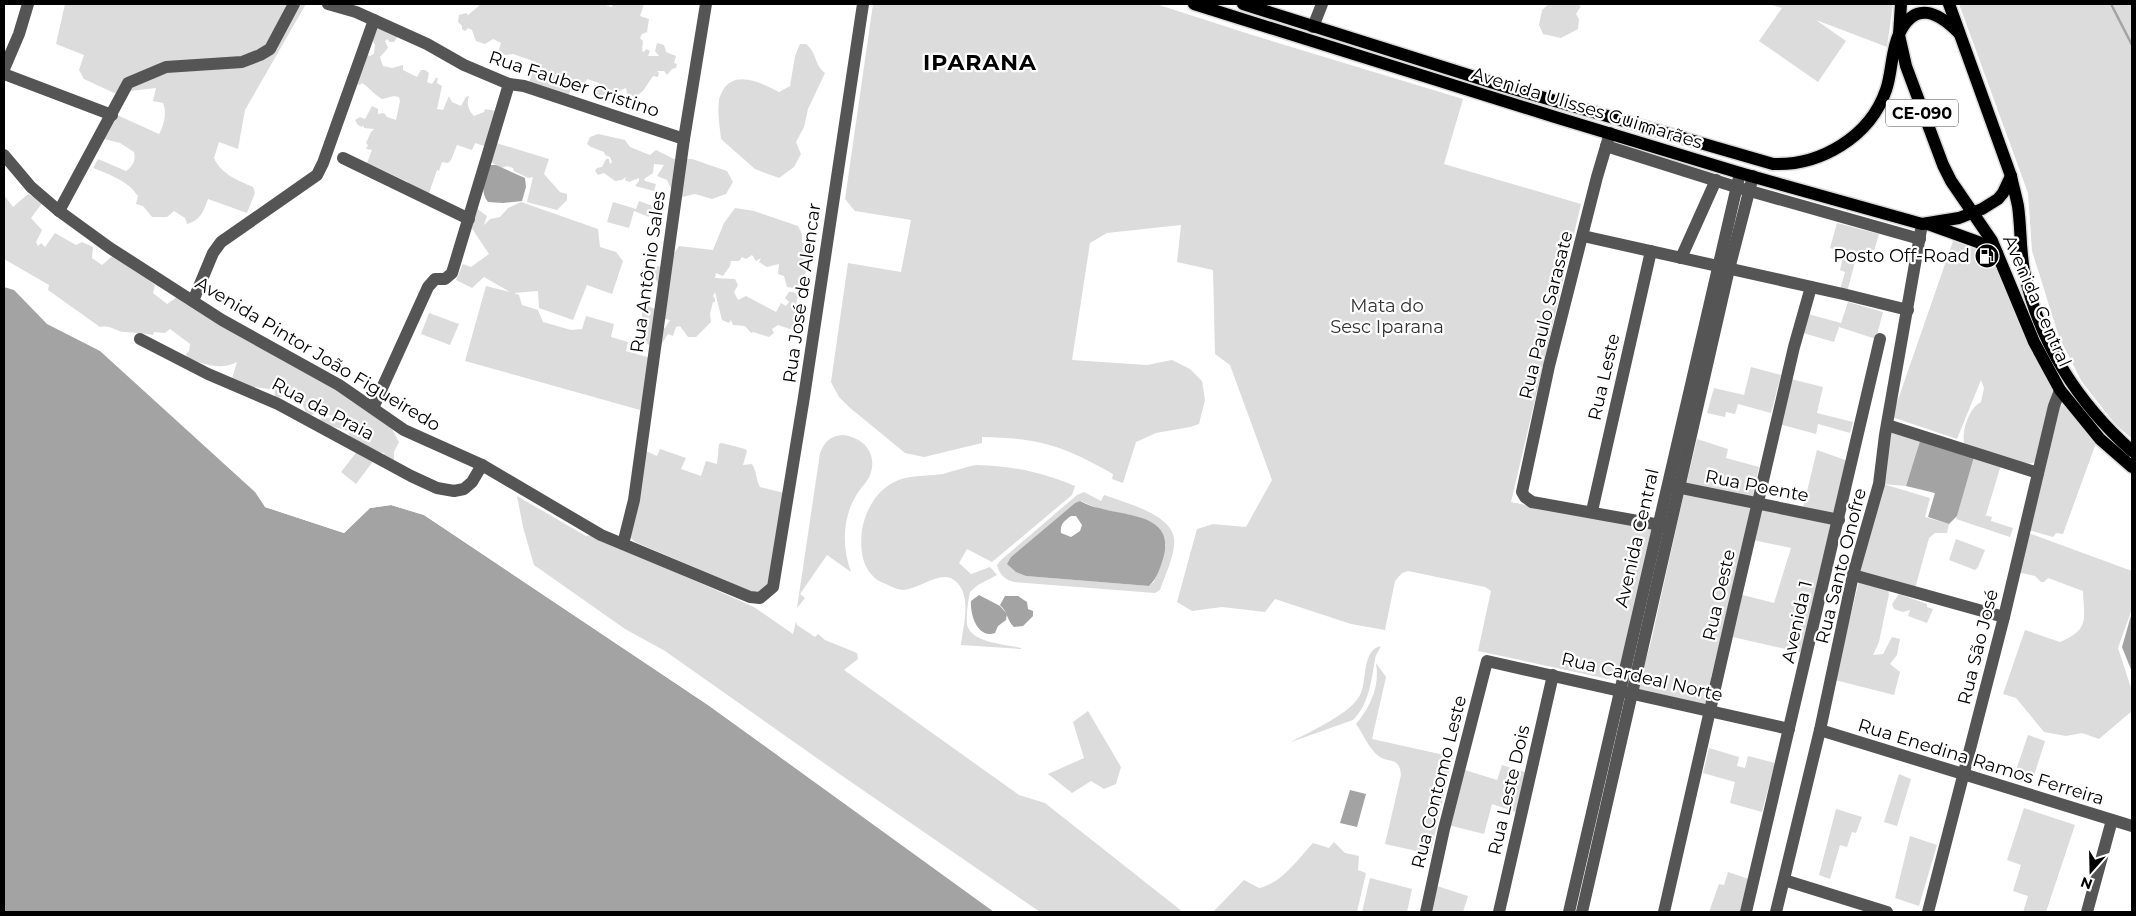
<svg xmlns="http://www.w3.org/2000/svg" width="2136" height="916" font-family="Montserrat,sans-serif">
<style>
.green{fill:#dcdcdc;fill-rule:evenodd}
.water{fill:#a3a3a3;fill-rule:evenodd}
.pier{fill:#fff}
.lines{fill:none;stroke-linecap:round;stroke-linejoin:round}
.stream{stroke:#a3a3a3;stroke-width:2.5}
.major-casing{stroke:#dbdbdb;stroke-width:15}
.minor{stroke:#555;stroke-width:12}
.major{stroke:#000;stroke-width:12}
.labels{text-anchor:middle;dominant-baseline:central;stroke-width:4.5;stroke-linejoin:round;paint-order:stroke}
.shield{fill:#fff;stroke:#4c4c4c;stroke-width:1}
.shield-label{font-size:16px;font-weight:bold;fill:#000}
.street-label{font-size:18px;fill:#000;stroke:#fff}
.poi-label{font-size:18px;fill:#000;stroke:#fff;text-anchor:end}
.park-label{font-size:18px;fill:#333;stroke:#fff}
.district-label{font-size:22px;font-weight:bold;letter-spacing:1px;fill:#000;stroke:#fff}
</style>
<rect width="100%" height="100%" fill="#fff"/>
<!-- green -->
<g class="green">
<path d="M65 4H306L245 110 238 149 219 142 214 158C221 174 237 180 253 187L255 193 247 213 208 199C203 212 201 220 187 224L185 218 174 211 167 217H152L143 206 136 204 138 196C127 180 110 175 93 168L98 159 126 171C133 166 136 160 134 152L120 143 104 139 117 115 159 134C164 126 167 112 163 103L153 101 156 88 114 93 84 79 79 70 84 55 56 44Z"/>
<polygon points="481,4 602,4 612,7 613,4 644,4 640,16 649,19 647,32 642,34 640,38 643,41 642,51 644,52 646,49 650,51 648,56 659,56 655,51 657,43 664,45 666,52 676,56 674,63 677,64 676,68 672,69 667,75 664,71 657,71 659,73 658,77 653,76 643,91 635,97 627,94 626,88 615,93 612,92 610,95 601,97 595,94 599,83 587,79 583,90 571,87 568,99 528,86 536,62 513,54 506,55 498,52 501,43 493,39 485,44 476,41 472,30 468,28 465,31 462,29 462,26 458,22 459,15 466,13 468,15"/>
<path d="M873 4H1156L1249 34 1463 99 1444 164 1581 204 1511 502 1655 530 1618 674 1608 679 1478 651 1491 591 1485 587 1408 571 1402 573 1395 581 1385 630 1351 624 1275 599 1265 612 1222 607 1192 611 1177 602 1197 529 1213 524 1246 527 1272 480 1230 365 1215 354 1213 270 1177 262 1181 225 1107 233 1090 243 1072 360 1147 365 1172 360 1190 369 1202 381 1205 400 1199 424 1190 427 1156 433 1136 442 1123 483 1112 479 1113 474C1063 446 1041 438 982 437V443L924 457 905 453 849 407 839 397 831 382 848 263 901 272 911 220 855 211 845 199Z"/>
<polygon points="1549,4 1573,4 1581,6 1576,14 1579,19 1578,29 1561,38 1543,34 1539,25 1542,10"/>
<polygon points="1769,4 1893,4 1887,47 1816,20 1846,41 1818,82 1759,41 1782,8"/>
<polygon points="1959,4 2132,4 2132,439 2115,424 2082,382 2059,337 2032,251 2028,193"/>
<path d="M377 28 398 36 394 42H390L387 39 385 41 388 48 380 57 383 66 392 68 403 65V70L417 77 421 70H425L429 73 427 82 432 84 436 78H438L437 83 442 86 437 109 443 110 449 96 452 102 461 106 466 97 469 96C466 104 469 111 474 116L484 112 485 109 496 111 486 144 484 146 475 143 472 150 457 145 451 160 448 163 442 162 439 171 437 170 428 196 408 188V182L367 163 372 150 366 149 368 145 366 143 371 132 374 129 364 128 363 125 362 127 358 125 355 120 360 117 365 119 372 106 378 109V114L384 113 387 117 396 120 400 101 399 97 394 96 382 99C373 94 370 88 362 83L360 85 357 84 365 54 370 56 374 54 375 45 372 39Z"/>
<path d="M800 44H806C818 54 813 63 825 73L808 109 804 127 796 142 801 154 794 167 779 178 755 169 721 139C720 127 717 113 719 101 719 97 722 93 723 90 736 69 763 84 779 92L790 86 795 56Z"/>
<polygon points="598,134 625,140 630,147 650,155 656,150 674,159 692,159 727,171 733,182 726,194 712,199 695,194 682,197 673,192 667,180 657,176 664,165 654,164 653,173 644,179 645,181 656,184 654,191 635,186 639,181 639,178 629,182 625,180 626,177 622,180 615,181 604,173 598,175 595,171 597,168 602,167 606,159 609,159 610,164 612,162 610,157 605,155 604,152 591,147 587,144 590,137"/>
<polygon points="496,143 549,159 544,174 560,192 567,194 567,200 557,210 527,202 533,177 528,178 514,171 513,168 507,166 501,168 491,162"/>
<path d="M28 194 43 202 31 218 42 230 36 242 38 246 41 243 45 247 55 233 76 245 82 242 93 247 92 258 102 265 116 253 146 276 150 281 155 285 153 293 167 304 177 297 315 366 392 429 399 442 394 452V460L382 457 385 453 376 452 351 439 348 431 317 422 318 419 336 417 319 411 308 417 303 406 304 397 296 396 295 400 289 398 287 393 274 401 275 390 255 387V393L231 382 237 362C220 371 204 364 187 358L186 354 189 351 190 344 170 329 165 333 154 332 153 335C143 333 134 333 124 332 114 331 112 325 100 327L48 290 49 285 4 259V195L13 207Z"/>
<polygon points="639,201 653,206 649,217 634,211 629,228 607,222 613,202 636,209"/>
<polygon points="521,202 598,229 600,247 616,252 623,261 612,294 587,285 573,320 539,308 538,291 514,293 519,295 522,305 538,310 543,322 571,330 582,329 586,316 614,324 611,337 628,342 626,351 654,359 640,410 465,361 486,286 510,292 484,277 472,288 456,280 463,264 471,267 489,254 471,227 476,208 487,216 484,225 490,219 500,217 508,208"/>
<polygon points="735,208 754,211 798,226 802,234 802,243 811,246 810,253 807,253 805,282 810,283 807,290 787,287 784,276 778,274 779,264 767,267 759,262 761,258 756,261 752,255 746,259 742,257 739,261 731,261 730,266 723,276 716,273 715,278 735,279 738,285 734,292 738,300 746,296 776,312 781,303 786,306 789,302 785,298 789,292 793,292 798,295 796,305 805,312 802,333 778,325 772,329 774,333 769,337 753,332 751,333 745,326 733,325 731,320 729,323 722,320 715,292 713,296 715,299 715,302 713,302 710,314 711,322 696,337 688,337 680,326 676,327 673,336 668,334 661,345 651,346 646,343 631,342 635,336 642,335 642,310 648,306 658,310 661,327 665,328 670,320 665,319 659,287 652,269 656,266 669,268 673,255 679,246 713,250 724,223"/>
<polygon points="1837,223 1879,234 1871,262 1856,258 1847,292 1840,290 1845,272 1840,270 1844,253 1830,248"/>
<path d="M1953 241 1984 252 1993 261 2053 389 2036 460 2033 463 2024 464 1964 443C1962 430 1969 408 1981 402L1984 388 1981 380 1957 439 1892 417Z"/>
<polygon points="1848,302 1883,312 1876,339 1839,327 1834,342 1803,333 1808,314 1841,323"/>
<polygon points="429,313 459,324 450,345 421,334"/>
<polygon points="1751,367 1781,375 1771,413 1738,404 1735,414 1726,412 1725,417 1707,413 1714,388 1744,395"/>
<polygon points="1791,379 1823,387 1817,413 1853,422 1850,433 1818,424 1816,434 1779,424"/>
<polygon points="2059,404 2068,409 2096,443 2063,534 2056,533 2053,537 2025,529"/>
<polygon points="1891,424 2003,458 1986,515 1984,515 1992,517 1991,521 2013,528 2010,537 1956,519 1974,457 1920,441 1906,486 1883,484 1930,498 1925,517 1949,524 1947,533 1935,533 1929,538 1914,592 1853,575"/>
<path d="M843 435C862 437 877 452 871 472 869 481 861 487 857 494 842 518 842 547 851 572L827 555 800 594 805 598 797 608 820 453C825 441 830 436 843 435Z"/>
<polygon points="1697,439 1728,449 1726,458 1759,467 1752,499 1686,485"/>
<path d="M722 443 745 449 747 451 743 465 752 464C757 472 756 480 760 487L784 493 771 577C767 586 764 592 753 592L635 542 630 537 646 451 657 456 660 449 686 458 681 469 701 476 706 461 717 464 719 444Z"/>
<polygon points="359,449 374,460 356,484 341,472"/>
<polygon points="1817,450 1848,461 1833,518 1802,512"/>
<path d="M976 465C1014 466 1041 472 1075 486L1072 495 992 562 967 549 959 563 971 574 990 567 997 575 978 585 970 592C968 602 966 614 967 624 970 643 1005 644 1021 648V649L961 645C963 625 973 594 954 580 941 570 919 589 904 590 898 590 892 587 886 584 880 582 875 579 871 574 861 562 860 545 862 530 866 507 880 484 905 478 918 475 931 476 943 474 954 471 965 467 976 465Z"/>
<path d="M1084 492 1101 501 1104 495C1123 502 1171 514 1174 538 1176 554 1165 575 1160 590L1155 593 1014 582C1005 580 999 574 997 565L1001 560 1077 495ZM1081 501 1099 509 1131 515 1154 524 1166 545 1154 582 1149 586 1026 576 1011 557 1075 503Z"/>
<polygon points="1684,493 1754,509 1711,677 1714,682 1704,706 1637,690 1651,642"/>
<polygon points="517,496 586,536 592,535 754,607 793,634 796,621 797,625 815,637 818,634 825,640 857,653 858,659 844,670 1019,795 1045,803 1183,912 1040,912 838,773 665,651 625,629 534,565 523,527"/>
<polygon points="1761,508 1837,522 1804,653 1728,636 1739,594 1774,603 1791,548 1753,540"/>
<path d="M2026 532 2132 571V609L2118 648 2132 691V711L2099 739 2082 733 2066 736 2044 732 2016 698 2003 694 2025 630 2060 642C2090 629 2084 620 2083 591L2048 578 2044 582H2041L2035 576 2017 572Z"/>
<polygon points="1956,539 1985,550 1978,567 1975,570 1949,560"/>
<polygon points="1859,581 1888,589 1889,594 1879,642 1873,655 1883,654 1892,637 1900,639 1897,655 1890,664 1900,672 1894,695 1835,680"/>
<polygon points="1899,594 1927,604 1927,607 1933,609 1927,623 1908,616 1910,610 1903,612 1894,609 1892,604"/>
<path d="M1381 646C1379 651 1375 655 1375 660 1371 682 1369 704 1353 720L1291 742C1310 731 1352 714 1361 693 1367 679 1362 650 1381 646Z"/>
<path d="M1376 663 1386 677 1372 739 1453 757 1430 854 1385 844 1401 775C1399 754 1387 765 1376 754 1368 746 1363 734 1356 724 1371 706 1380 686 1376 663Z"/>
<polygon points="1088,711 1121,767 1116,784 1104,789 1091,781 1072,793 1048,774 1084,758 1073,722"/>
<polygon points="2028,735 2045,741 2031,785 2013,779"/>
<polygon points="1709,748 1739,757 1737,766 1745,768 1748,756 1775,763 1762,812 1730,803 1735,782 1703,773"/>
<polygon points="1502,765 1528,773 1516,812 1492,804 1484,834 1448,825 1465,770 1497,780"/>
<polygon points="1899,774 1911,779 1897,826 1884,822"/>
<polygon points="2024,808 2075,825 2046,912 2023,912 2028,896 2013,891 2021,865 2007,860"/>
<polygon points="1836,809 1862,817 1856,833 1852,832 1847,847 1840,845 1830,879 1819,875"/>
<polygon points="1910,836 1937,845 1919,906 1895,898"/>
<path d="M1334 842 1345 853 1359 856 1358 870 1366 873 1357 912H1213L1244 880 1259 888C1282 883 1297 860 1313 843L1329 848Z"/>
<polygon points="1728,872 1752,880 1744,912 1709,912 1719,884 1724,885"/>
<polygon points="1370,878 1412,889 1407,912 1362,912"/>
<polygon points="1437,886 1468,896 1463,912 1429,912"/>
</g>
<!-- water -->
<g class="water">
<path d="M489 165H496L525 178 526 187 522 201 503 203 488 202C479 191 485 176 489 165Z"/>
<polygon points="4,287 14,290 47,324 100,351 255,492 265,507 344,533 370,508 391,505 424,515 708,705 994,912 4,912"/>
<polygon points="1920,441 1974,457 1957,516 1949,524 1928,517 1935,493 1906,486"/>
<path d="M1080 501C1086 504 1092 507 1099 508 1125 516 1174 514 1164 555 1161 566 1157 579 1149 586L1026 576 1016 572 1007 564 1011 557 1075 503ZM1071 516H1076L1082 525 1080 531 1071 537 1061 533C1060 524 1064 521 1071 516Z"/>
<path d="M979 595 1000 606 1007 614 1006 620 998 626 995 633C977 639 970 614 971 601Z"/>
<path d="M1005 596H1018L1027 602 1028 609 1033 611V616L1023 626 1014 627C1007 621 1008 612 1000 605Z"/>
<polygon points="2132,612 2132,672 2122,647"/>
<polygon points="1350,790 1366,794 1357,827 1340,823"/>
</g>
<!-- pier -->
<polygon class="pier" points="263,501 266,505 344,531 370,505 391,502 425,513 709,703 996,912 708,705 424,515 391,505 370,508 344,533 265,507"/>
<g class="lines">
<!-- stream -->
<polyline class="stream" points="2111,4 2132,45"/>
<defs>
<g id="major">
<polyline points="1194,4 1555,117 1740,173 1922,224 1959,218 1982,209 1998,199 2003,193 2011,176"/>
<path d="M1243 4 1500 85 1773 164C1820 166 1870 137 1886 90 1892 73 1891 51 1899 34 1915 0 1938 12 1959 33"/>
<polyline points="1901,4 1899,35 1906,66 1943,165 1951,181 1992,241 2034,342 2060,390 2100,439 2132,467"/>
<path d="M1949 4 2011 176C2013 186 2016 196 2018 206 2021 227 2020 249 2024 271 2039 342 2078 403 2132 451"/>
<polyline points="1928,224 1978,242 1997,253"/>
</g>
</defs>
<!-- major casing -->
<use href="#major" class="major-casing"/>
<!-- minor -->
<g class="minor">
<polyline points="328,4 356,12 427,44 464,65 509,84 524,86 684,139"/>
<polyline points="1313,27 1322,4"/>
<polyline points="4,69 19,34 28,4"/>
<polyline points="4,74 112,115"/>
<polyline points="1610,133 1597,177 1549,366 1522,492 1525,497 1532,502 1666,526"/>
<polyline points="1606,146 1736,187 1920,239"/>
<polyline points="4,155 31,187 59,211 110,248 222,320 339,385 404,430 482,465 601,535 750,597 760,598 773,587 804,397 863,4"/>
<polyline points="343,158 469,219"/>
<polyline points="59,211 128,83 166,67 242,62 260,55 270,49 294,4"/>
<polyline points="1583,236 1843,294 1908,310"/>
<polyline points="1681,258 1716,180"/>
<polyline points="193,301 213,253 221,242 317,175 323,163 374,20"/>
<polyline points="140,339 208,374 278,404 411,476 437,488 454,491 464,489 472,482 482,465"/>
<polyline points="373,408 428,287 435,279 445,279 452,273 509,84"/>
<polyline points="1887,425 2038,473"/>
<polyline points="1672,486 1839,520"/>
<polyline points="1592,511 1651,251"/>
<polyline points="623,544 634,500 684,139 706,4"/>
<polyline points="1853,575 2004,617"/>
<polyline points="1820,730 2132,826"/>
<polyline points="1784,880 1887,912"/>
<polyline points="1426,912 1444,829 1487,661 1789,729"/>
<polyline points="1499,912 1553,675"/>
<polyline points="1569,912 1740,173"/>
<polyline points="1582,912 1729,269 1753,176"/>
<polyline points="1664,912 1734,605 1794,347 1811,287"/>
<polyline points="1746,912 1880,339"/>
<polyline points="1776,912 1820,730 1853,575 1879,484 1885,435 1922,224"/>
<polyline points="1928,912 2004,617 2054,406 2060,390"/>
<polyline points="2087,912 2112,820"/>
</g>
<!-- major -->
<use href="#major" class="major"/>
</g>
<!-- icons -->
<defs>
<symbol id="fuel-disc" viewBox="-11 -11 22 22"><circle r="9.5" fill="#000" stroke="#fff"/><path d="M-5.5-6h7V0h2V4h1.3V-2.5L3-4.5l.8-.8L6-3V5H2.5V1h-1V6h-7ZM-4.2-4.7v3.2H.2V-4.7Z" fill="#fff"/></symbol>
</defs>
<g fill-rule="evenodd">
<use href="#fuel-disc" x="1973" y="242" width="28" height="28"/>
</g>
<g class="labels">
<!-- shield labels -->
<rect class="shield" x="1886" y="99.5" width="72" height="27" rx="4"/>
<g class="shield-label">
<text x="1922" y="113">CE-090</text>
</g>
<!-- street labels -->
<g class="street-label">
<text transform="translate(574 84) rotate(18)">Rua Fauber Cristino</text>
<text transform="translate(1587 108) rotate(17)">Avenida Ulisses Guimarães</text>
<text transform="translate(648 272) rotate(-82)">Rua Antônio Sales</text>
<text transform="translate(802 293) rotate(-82)">Rua José de Alencar</text>
<text transform="translate(2037 301) rotate(66)">Avenida Central</text>
<text transform="translate(1546 315) rotate(-76)">Rua Paulo Sarasate</text>
<text transform="translate(318 354) rotate(31)">Avenida Pintor João Figueiredo</text>
<text transform="translate(1604 377) rotate(-77)">Rua Leste</text>
<text transform="translate(323 409) rotate(28)">Rua da Praia</text>
<text transform="translate(1757 486) rotate(11)">Rua Poente</text>
<text transform="translate(1637 538) rotate(-77)">Avenida Central</text>
<text transform="translate(1841 566) rotate(-76)">Rua Santo Onofre</text>
<text transform="translate(1719 595) rotate(-77)">Rua Oeste</text>
<text transform="translate(1797 622) rotate(-77)">Avenida 1</text>
<text transform="translate(1978 647) rotate(-76)">Rua São José</text>
<text transform="translate(1642 677) rotate(13)">Rua Cardeal Norte</text>
<text transform="translate(1981 762) rotate(17)">Rua Enedina Ramos Ferreira</text>
<text transform="translate(1439 782) rotate(-76)">Rua Contomo Leste</text>
<text transform="translate(1509 790) rotate(-77)">Rua Leste Dois</text>
</g>
<!-- poi labels -->
<g class="poi-label">
<text x="1970" y="256">Posto Off-Road</text>
</g>
<!-- park labels -->
<g class="park-label">
<text x="1387" y="306">Mata do<tspan x="1387" dy="21">Sesc Iparana</tspan></text>
</g>
<!-- district labels -->
<g class="district-label">
<text x="980" y="62">IPARANA</text>
</g>
</g>
<!-- border -->
<rect width="2136" height="916" fill="none" stroke="#000000" stroke-width="10"/>
<!-- north arrow -->
<g transform="translate(2091 871) rotate(200)" stroke="#ffffff" stroke-width="4" paint-order="stroke">
<path d="M0-4L9 19L0 12L-9 19Z" fill="#000000"/>
<text y="-8" font-size="14" font-weight="bold" text-anchor="middle" fill="#000000">N</text>
</g>
</svg>
